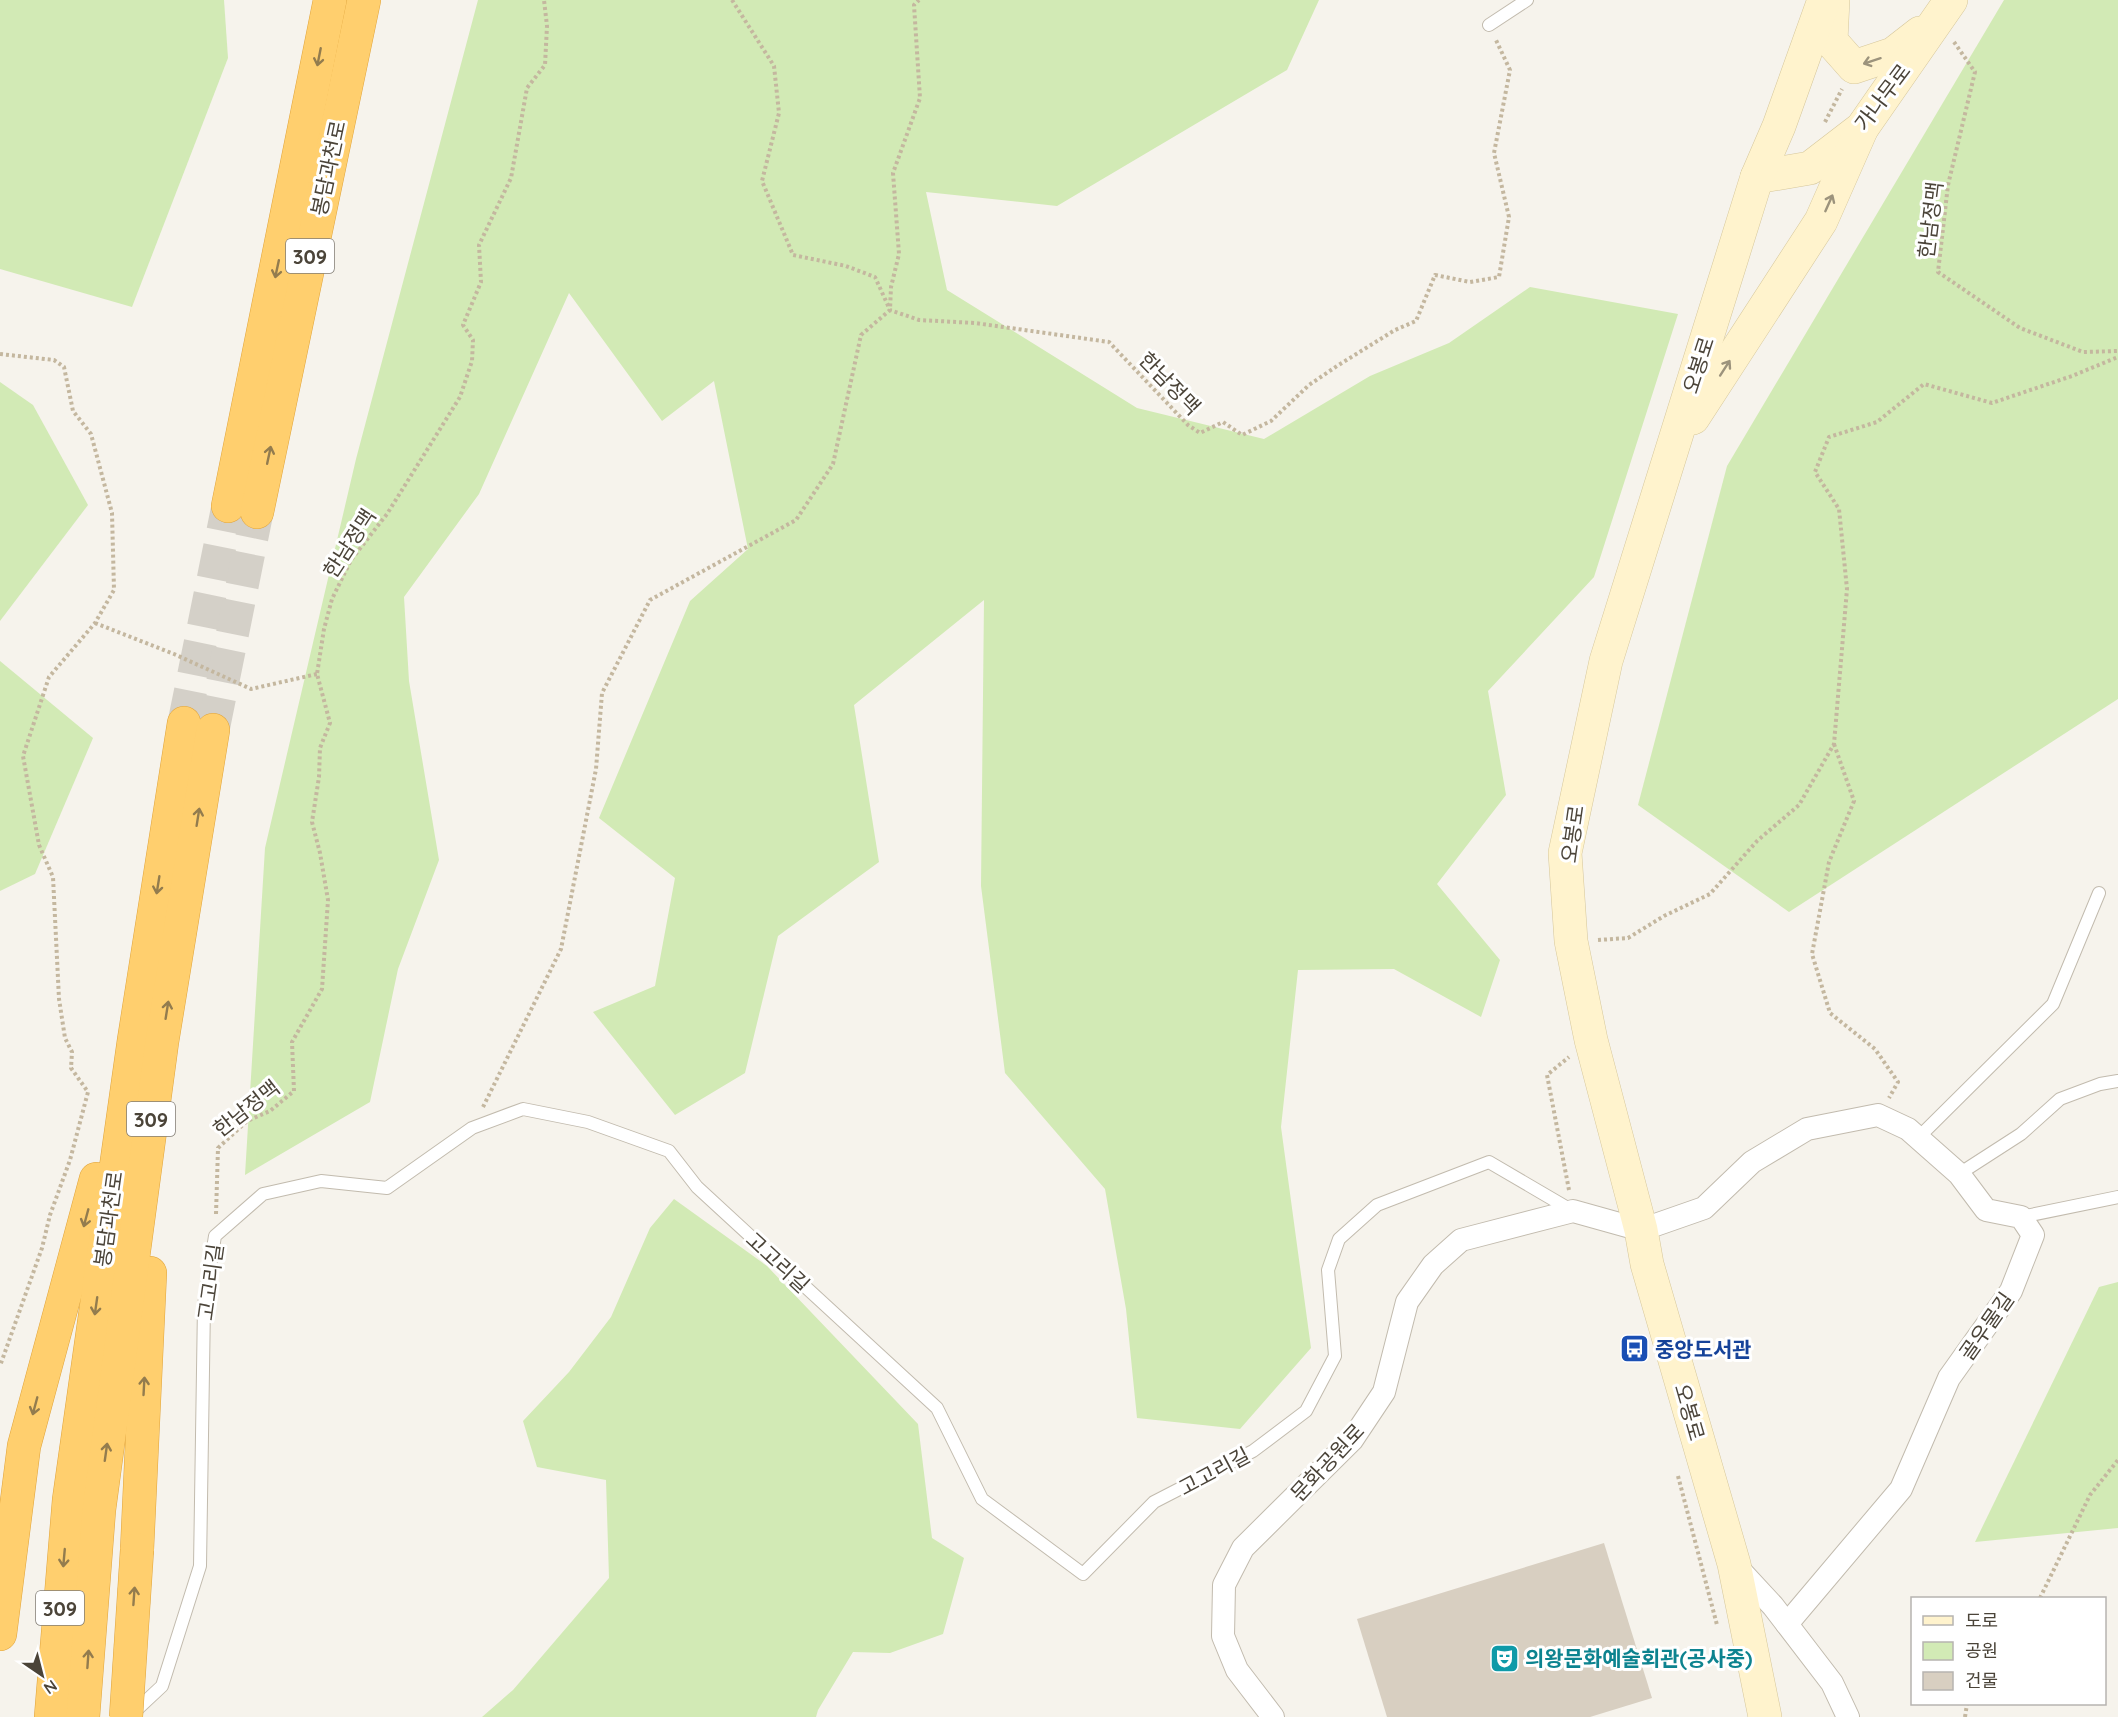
<svg xmlns="http://www.w3.org/2000/svg" width="2118" height="1717" font-family="Quicksand,'Noto Sans KR',sans-serif">
<style>
.green{fill:#d2eab5}
.building{fill:#d8cfc1}
.lines{fill:none;stroke-linecap:round;stroke-linejoin:round}
.highway-tunnel{stroke:#d4d0c8;stroke-width:33;stroke-dasharray:33 16;stroke-linecap:butt}
.lane-casing{stroke:#c2bbae;stroke-width:14}
.street-casing{stroke:#c2bbae;stroke-width:24}
.secondary-casing{stroke:#d6c79b;stroke-width:34}
.highway-casing{stroke:#e0a43c;stroke-width:34}
.path{stroke:#c4b79f;stroke-width:4;stroke-dasharray:3 3;stroke-linecap:butt}
.lane{stroke:#fff;stroke-width:12}
.street{stroke:#fff;stroke-width:22}
.secondary{stroke:#fff3cd;stroke-width:33}
.highway{stroke:#ffcf6e;stroke-width:33}
.highway-bridge-casing{stroke:#e0a43c;stroke-width:34;stroke-linecap:butt}
.highway-bridge{stroke:#ffcf6e;stroke-width:33}
.oneway{stroke:#937c4e}
.oneway2{stroke:#9c937c}
.labels{text-anchor:middle;dominant-baseline:central;stroke-width:6;stroke-linejoin:round;paint-order:stroke}
.shield{fill:#fff;stroke:#817c74;stroke-width:1.5}
.shield-label{font-size:20px;font-weight:bold;fill:#4b4439}
.street-label{font-size:21px;fill:#4b4439;stroke:#fff}
.transit-label{font-size:21px;font-weight:bold;fill:#164399;stroke:#fff;text-anchor:start}
.culture-label{font-size:21px;font-weight:bold;fill:#0d838f;stroke:#fff;text-anchor:start}
</style>
<rect width="100%" height="100%" fill="#f6f3ec"/>
<!-- green -->
<g class="green">
<polygon points="0,0 224,0 228,58 132,307 0,269"/>
<polygon points="478,0 1319,0 1287,70 1057,206 926,192 947,290 1137,408 1264,439 1370,376 1449,343 1530,287 1678,314 1594,577 1488,691 1506,795 1437,884 1500,960 1481,1017 1394,969 1298,970 1281,1127 1311,1348 1240,1429 1137,1418 1126,1309 1105,1189 1005,1073 981,886 984,600 854,705 879,862 778,936 745,1073 675,1115 593,1012 655,986 675,878 599,818 690,601 748,549 714,381 662,421 569,293 479,494 404,597 409,681 439,860 398,969 370,1102 245,1175 265,848 356,459"/>
<polygon points="2004,0 2118,0 2118,699 1789,912 1638,805 1727,466"/>
<polygon points="0,382 33,405 88,505 0,621"/>
<polygon points="0,661 93,738 35,874 0,891"/>
<polygon points="674,1199 767,1266 918,1424 932,1538 964,1558 943,1634 890,1653 853,1652 818,1710 816,1717 482,1717 513,1690 609,1578 606,1480 537,1467 523,1421 569,1372 611,1317 650,1228"/>
<polygon points="2118,1282 2118,1528 1975,1542 2099,1287"/>
</g>
<!-- building -->
<polygon class="building" points="1604,1543 1652,1698 1590,1717 1387,1717 1357,1619"/>
<g class="lines">
<!-- highway-tunnel -->
<g class="highway-tunnel">
<polyline points="184,723 228,506"/>
<polyline points="213,730 257,512"/>
</g>
<defs>
<g id="lane">
<polyline points="1489,25 1527,0"/>
<polyline points="1918,1138 2053,1004 2099,893"/>
<polyline points="1959,1174 2021,1134 2060,1099 2100,1084 2118,1081"/>
<polyline points="2021,1217 2118,1197"/>
<polyline points="131,1715 162,1686 200,1566 204,1305 215,1236 263,1194 321,1181 387,1188 472,1128 523,1109 588,1122 669,1151 697,1187 937,1408 982,1499 1083,1574 1154,1502 1253,1451 1306,1411 1335,1356 1328,1270 1339,1239 1377,1205 1489,1162 1571,1210"/>
</g>
<g id="street">
<polyline points="1735,1565 1773,1606 1832,1683 1848,1717"/>
<polyline points="1273,1717 1237,1670 1223,1636 1224,1585 1243,1548 1352,1440 1384,1392 1407,1302 1433,1265 1461,1240 1573,1211 1641,1230 1704,1208 1752,1162 1807,1129 1878,1115 1908,1129 1959,1174 1986,1210 2021,1217 2033,1235 2011,1291 1949,1378 1901,1489 1787,1624"/>
</g>
<g id="secondary">
<polyline points="1833,0 1831,41 1854,67 1893,54 1920,33"/>
<polyline points="1757,177 1810,168 1862,128 1951,0"/>
<polyline points="1693,418 1821,221 1862,128"/>
<polyline points="1765,1717 1734,1564 1647,1264 1641,1230 1591,1040 1571,941 1565,853 1606,661 1757,177 1779,126 1824,0"/>
</g>
<g id="highway">
<polyline points="228,506 330,0"/>
<polyline points="257,512 364,0"/>
<polyline points="137,1550 150,1273"/>
<polyline points="0,1634 24,1446 96,1179"/>
<polyline points="51,1717 69,1500 134,1040 184,723"/>
<polyline points="83,1717 99,1510 162,1042 213,730"/>
</g>
</defs>
<!-- lane casing -->
<use href="#lane" class="lane-casing"/>
<!-- street casing -->
<use href="#street" class="street-casing"/>
<!-- secondary casing -->
<use href="#secondary" class="secondary-casing"/>
<!-- highway casing -->
<use href="#highway" class="highway-casing"/>
<!-- path -->
<g class="path">
<polyline points="732,0 774,66 779,113 762,181 793,255 846,266 875,277 890,310 919,320 975,323 1109,342 1188,425 1200,433 1223,422 1242,435 1271,421 1309,385 1337,366 1395,330 1416,321 1435,275 1470,282 1499,277 1509,217 1494,153 1510,70 1496,40"/>
<polyline points="1954,42 1975,72 1948,185 1938,272 2020,328 2083,352 2118,351"/>
<polyline points="1825,122 1842,89"/>
<polyline points="0,354 54,360 64,367 73,411 91,434 112,513 114,590 95,623 49,677 23,756 39,845 53,877 59,999 65,1038 72,1052 71,1068 88,1092 70,1160 50,1215 42,1248 0,1366"/>
<polyline points="95,623 174,654 251,689 317,674"/>
<polyline points="1834,744 1854,801 1829,862 1812,954 1830,1013 1875,1049 1898,1082 1889,1098"/>
<polyline points="1598,940 1628,938 1664,916 1710,894 1757,841 1799,805 1834,744 1847,589 1839,509 1815,472 1829,437 1877,422 1924,384 1992,403 2072,376 2118,357"/>
<polyline points="483,1107 561,949 596,769 602,693 650,600 796,520 833,464 861,335 890,310 891,287 899,254 893,173 920,98 914,5 919,0"/>
<polyline points="1569,1190 1547,1075 1569,1057"/>
<polyline points="216,1214 218,1148 247,1121 270,1111 294,1091 292,1042 322,989 328,900 320,853 312,822 319,777 320,748 330,723 317,674 324,629 332,599 351,560 387,514 460,397 472,361 473,340 463,325 481,282 479,245 511,178 527,88 545,65 547,26 544,0"/>
<polyline points="1678,1476 1717,1625"/>
<polyline points="2040,1598 2090,1495 2118,1460"/>
<polyline points="1965,1717 1967,1704"/>
</g>
<!-- lane -->
<use href="#lane" class="lane"/>
<!-- street -->
<use href="#street" class="street"/>
<!-- secondary -->
<use href="#secondary" class="secondary"/>
<!-- highway -->
<use href="#highway" class="highway"/>
<defs>
<polyline id="highway-bridge" points="126,1717 137,1550"/>
</defs>
<!-- highway-bridge casing -->
<use href="#highway-bridge" class="highway-bridge-casing"/>
<!-- highway-bridge -->
<use href="#highway-bridge" class="highway-bridge"/>
</g>
<!-- one-way arrows -->
<defs><path id="oneway-shaft" d="M-6 0H5M1.5-3L5.5 0L1.5 3" fill="none" stroke-width="1.6" stroke-linecap="round" stroke-linejoin="round" transform="scale(1.5)"/></defs>
<g class="oneway">
<use href="#oneway-shaft" transform="translate(319 57) rotate(101)"/>
<use href="#oneway-shaft" transform="translate(277 269) rotate(102)"/>
<use href="#oneway-shaft" transform="translate(269 455) rotate(-78)"/>
<use href="#oneway-shaft" transform="translate(198 817) rotate(-81)"/>
<use href="#oneway-shaft" transform="translate(158 885) rotate(99)"/>
<use href="#oneway-shaft" transform="translate(167 1010) rotate(-81)"/>
<use href="#oneway-shaft" transform="translate(86 1218) rotate(105)"/>
<use href="#oneway-shaft" transform="translate(96 1306) rotate(98)"/>
<use href="#oneway-shaft" transform="translate(144 1386) rotate(-87)"/>
<use href="#oneway-shaft" transform="translate(35 1406) rotate(105)"/>
<use href="#oneway-shaft" transform="translate(106 1452) rotate(-82)"/>
<use href="#oneway-shaft" transform="translate(64 1558) rotate(95)"/>
<use href="#oneway-shaft" transform="translate(134 1596) rotate(-86)"/>
<use href="#oneway-shaft" transform="translate(88 1659) rotate(-86)"/>
</g>
<g class="oneway2">
<use href="#oneway-shaft" transform="translate(1872 61) rotate(162)"/>
<use href="#oneway-shaft" transform="translate(1829 203) rotate(-66)"/>
<use href="#oneway-shaft" transform="translate(1725 368) rotate(-57)"/>
</g>
<!-- icons -->
<defs>
<symbol id="bus-square" viewBox="-11 -11 22 22"><rect x="-9" y="-9" width="18" height="18" rx="4" fill="#1a4fb4" stroke="#fff"/><path d="M-5-6H5V4H4V6H2V4H-2V6H-4V4H-5ZM-3.5-4V0h7V-4ZM-3.5 1.2v1.5H-2V1.2ZM2 1.2v1.5H3.5V1.2Z" fill="#fff"/></symbol>
<symbol id="theatre-square" viewBox="-11 -11 22 22"><rect x="-9" y="-9" width="18" height="18" rx="4" fill="#0f9aa8" stroke="#fff"/><path d="M-5-5.5Q0-4 5-5.5V0Q5 5 0 6Q-5 5-5 0ZM-3.3-2.5H-1v1.5H-3.3ZM1-2.5H3.3v1.5H1ZM-2.8 1Q0 5.5 2.8 1Z" fill="#fff"/></symbol>
</defs>
<g fill-rule="evenodd">
<use href="#bus-square" x="1618" y="1332" width="33" height="33"/>
<use href="#theatre-square" x="1488" y="1642" width="33" height="33"/>
</g>
<g class="labels">
<!-- shield labels -->
<g class="shield">
<rect x="286" y="239" width="48" height="34" rx="4.5"/>
<rect x="127" y="1102" width="48" height="34" rx="4.5"/>
<rect x="36" y="1591" width="48" height="34" rx="4.5"/>
</g>
<g class="shield-label">
<text x="310" y="256">309</text>
<text x="151" y="1119">309</text>
<text x="60" y="1608">309</text>
</g>
<!-- street labels -->
<g class="street-label">
<text transform="translate(1882 97) rotate(-53)">가나무로</text>
<text transform="translate(328 168) rotate(-78)">봉담과천로</text>
<text transform="translate(1930 220) rotate(-83)">한남정맥</text>
<text transform="translate(1698 365) rotate(-72)">오봉로</text>
<text transform="translate(1170 383) rotate(46)">한남정맥</text>
<text transform="translate(349 543) rotate(-57)">한남정맥</text>
<text transform="translate(1572 834) rotate(-82)">오봉로</text>
<text transform="translate(246 1108) rotate(-38)">한남정맥</text>
<text transform="translate(108 1219) rotate(-82)">봉담과천로</text>
<text transform="translate(778 1262) rotate(43)">고고리길</text>
<text transform="translate(210 1282) rotate(-82)">고고리길</text>
<text transform="translate(1986 1326) rotate(-55)">골우물길</text>
<text transform="translate(1690 1412) rotate(74)">오봉로</text>
<text transform="translate(1327 1462) rotate(-47)">문화공원로</text>
<text transform="translate(1214 1471) rotate(-28)">고고리길</text>
</g>
<!-- transit labels -->
<g class="transit-label">
<text x="1655" y="1349">중앙도서관</text>
</g>
<!-- culture labels -->
<g class="culture-label">
<text x="1525" y="1658">의왕문화예술회관(공사중)</text>
</g>
</g>
<!-- legend -->
<rect x="1911" y="1597" width="195" height="108" fill="#ffffff" stroke="#b7b4b0" stroke-width="1.5"/>
<rect x="1923" y="1616" width="30" height="9" fill="#fff3cd" stroke="#b7b4b0" stroke-width="1.5"/>
<text x="1965" y="1627" font-size="18" fill="#4b4439">도로</text>
<rect x="1923" y="1642" width="30" height="18" fill="#d2eab5" stroke="#b7b4b0" stroke-width="1.5"/>
<text x="1965" y="1657" font-size="18" fill="#4b4439">공원</text>
<rect x="1923" y="1672" width="30" height="18" fill="#d8cfc1" stroke="#b7b4b0" stroke-width="1.5"/>
<text x="1965" y="1687" font-size="18" fill="#4b4439">건물</text>
<!-- north arrow -->
<g transform="translate(42 1675) rotate(145)" stroke="#ffffff" stroke-width="4.5" paint-order="stroke">
<path d="M0-4.5L10 22L0 15L-10 22Z" fill="#4b4439"/>
<text y="-9" font-size="16" font-weight="bold" text-anchor="middle" fill="#4b4439">N</text>
</g>
</svg>
